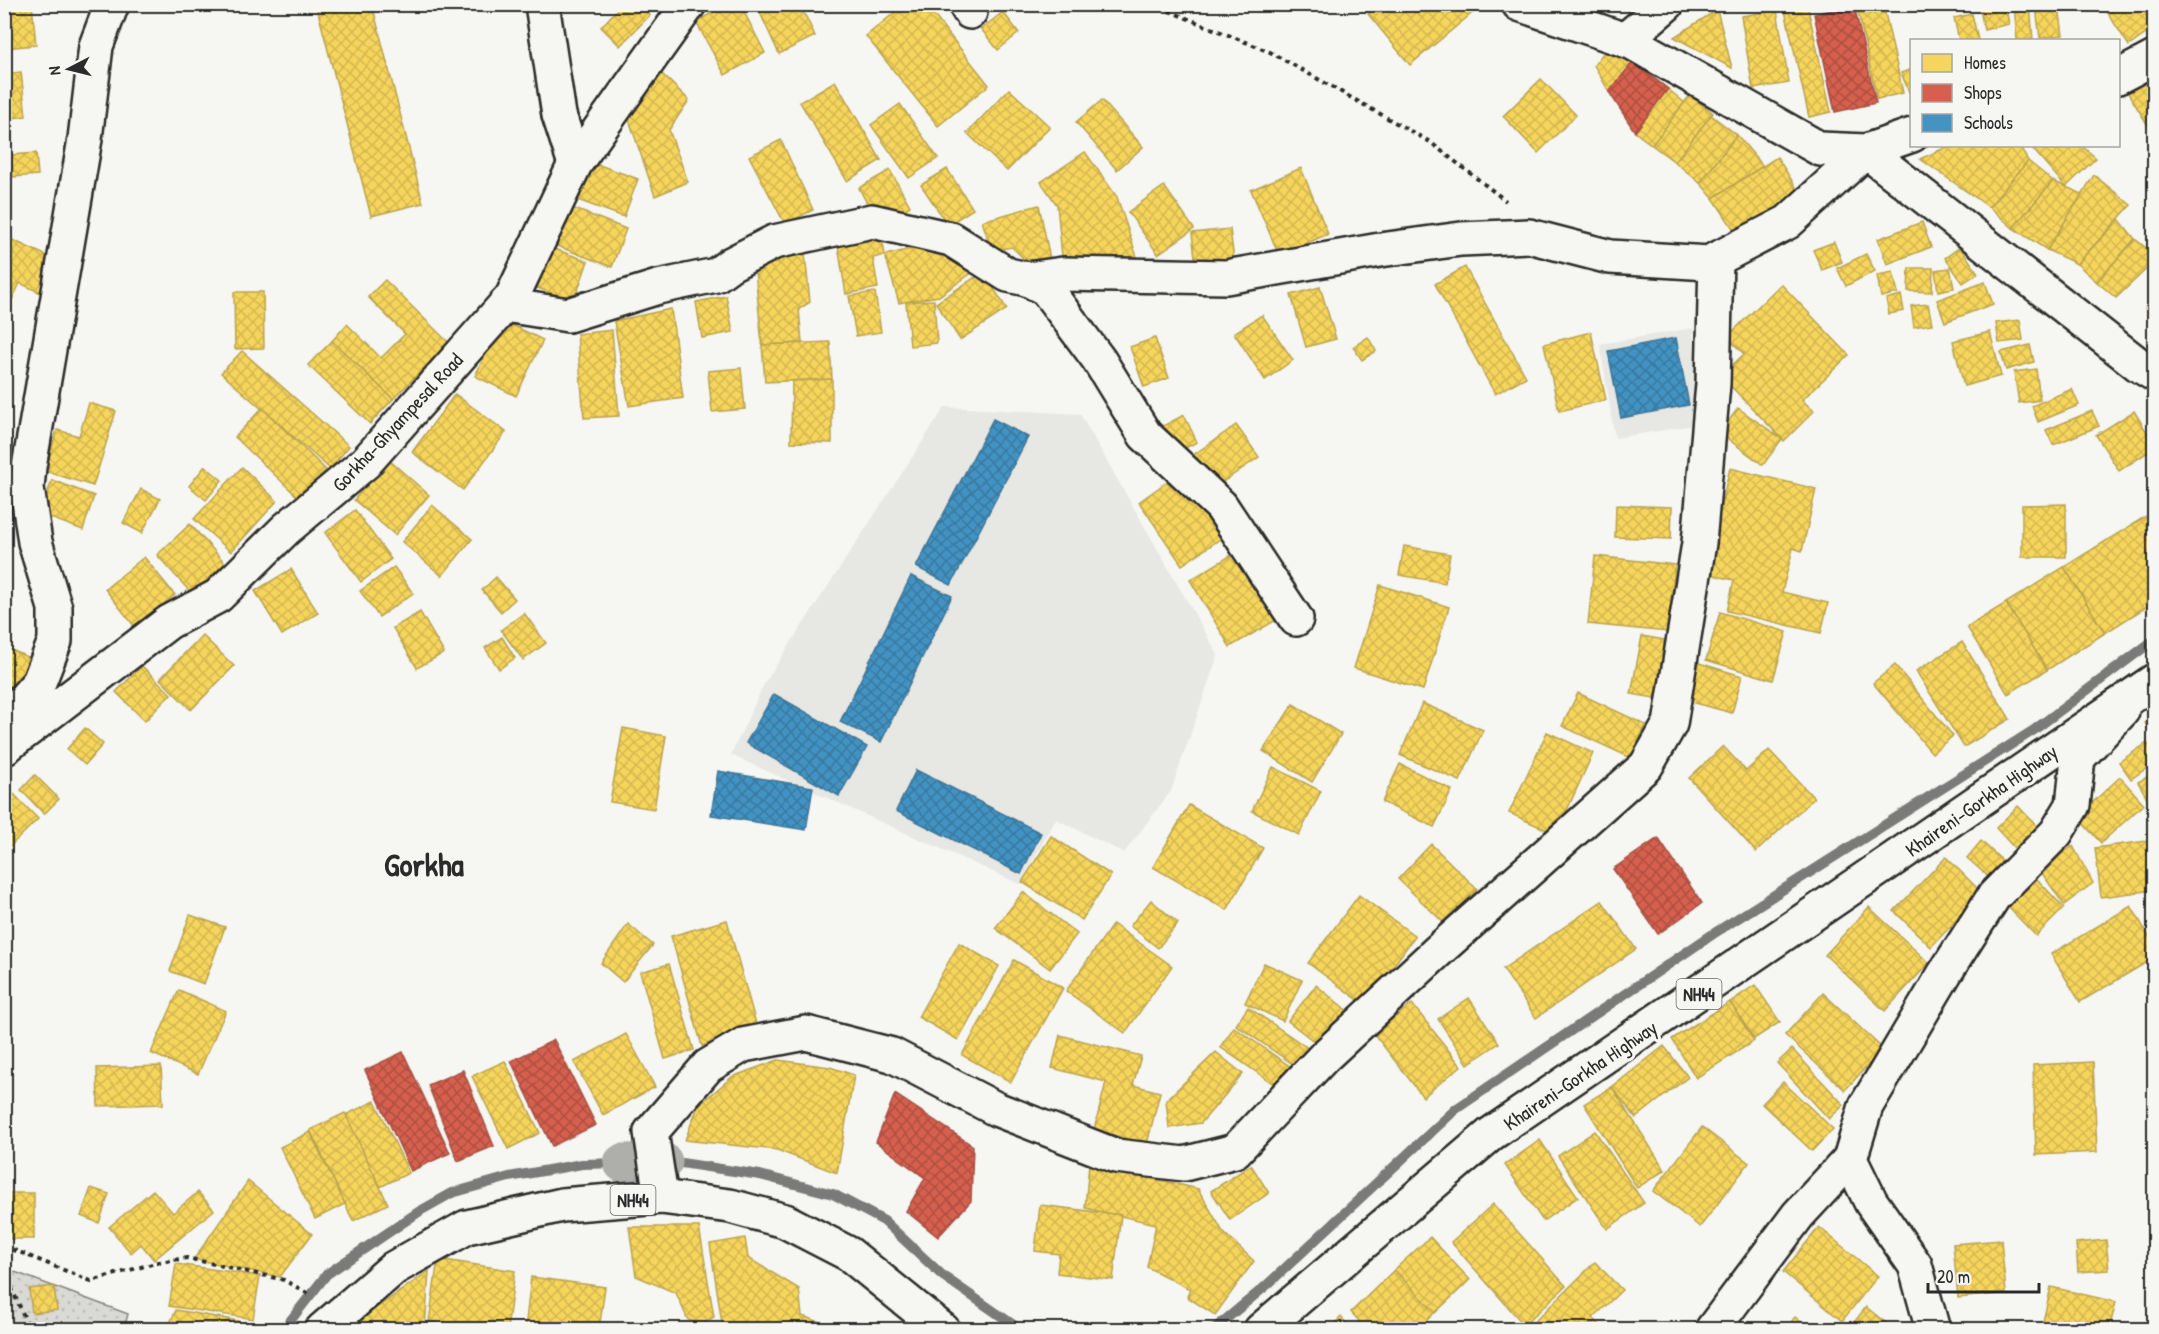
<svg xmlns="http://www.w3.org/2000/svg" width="2159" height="1334" font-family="'Patrick Hand',sans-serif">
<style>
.built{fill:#e7e7e3}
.grass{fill:url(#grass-dots);stroke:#828280;stroke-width:1.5}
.homes{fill:url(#homes-cross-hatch);stroke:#b9a24d;stroke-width:1.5}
.shops{fill:url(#shops-cross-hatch);stroke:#a35043;stroke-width:1.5}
.schools{fill:url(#schools-cross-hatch);stroke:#3c7495;stroke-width:1.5}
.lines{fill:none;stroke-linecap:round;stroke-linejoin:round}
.stream{stroke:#7a7a78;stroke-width:10}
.canal{stroke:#aeaeab;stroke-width:39}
.minor-casing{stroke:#2b2b2b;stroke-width:38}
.tertiary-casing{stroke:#2b2b2b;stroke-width:38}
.primary-casing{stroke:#2b2b2b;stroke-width:38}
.path{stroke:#2b2b2b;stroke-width:4;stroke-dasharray:4.5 4.5;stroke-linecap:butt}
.minor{stroke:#f6f6f2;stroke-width:33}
.tertiary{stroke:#f6f6f2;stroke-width:33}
.primary{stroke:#f6f6f2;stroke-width:33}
.labels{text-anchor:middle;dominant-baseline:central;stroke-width:6;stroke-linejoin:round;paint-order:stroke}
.shield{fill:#f6f6f2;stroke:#686867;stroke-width:1.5}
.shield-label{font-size:18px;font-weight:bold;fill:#2b2b2b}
.street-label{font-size:20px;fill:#2b2b2b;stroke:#f6f6f2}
.town-label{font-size:32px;font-weight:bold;fill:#2b2b2b;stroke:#f6f6f2}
</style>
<defs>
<pattern id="grass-dots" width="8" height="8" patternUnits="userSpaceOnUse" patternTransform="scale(1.5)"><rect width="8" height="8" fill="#d9d9d5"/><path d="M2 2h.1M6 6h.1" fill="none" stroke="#babab7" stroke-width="1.8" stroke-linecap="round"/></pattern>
<pattern id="homes-cross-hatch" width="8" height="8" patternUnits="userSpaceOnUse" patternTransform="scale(1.5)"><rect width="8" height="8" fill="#f6d55c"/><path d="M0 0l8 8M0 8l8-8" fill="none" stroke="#d3b750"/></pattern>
<pattern id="shops-cross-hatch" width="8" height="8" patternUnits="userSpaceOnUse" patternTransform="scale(1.5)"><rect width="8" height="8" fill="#d6604d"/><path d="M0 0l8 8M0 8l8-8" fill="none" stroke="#ae4f40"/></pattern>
<pattern id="schools-cross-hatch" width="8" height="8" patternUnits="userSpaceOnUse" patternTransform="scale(1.5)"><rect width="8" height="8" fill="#4393c3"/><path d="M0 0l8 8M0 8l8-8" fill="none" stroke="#38789f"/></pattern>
</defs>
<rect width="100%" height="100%" fill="#f6f6f2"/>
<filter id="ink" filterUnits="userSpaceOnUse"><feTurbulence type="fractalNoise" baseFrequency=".0167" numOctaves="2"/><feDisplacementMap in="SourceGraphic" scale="12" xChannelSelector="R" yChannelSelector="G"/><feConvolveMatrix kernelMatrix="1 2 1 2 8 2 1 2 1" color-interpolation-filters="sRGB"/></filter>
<g filter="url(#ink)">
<!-- built -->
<g class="built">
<polygon points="1693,328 1697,390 1695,425 1615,438 1600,344"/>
<polygon points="945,407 1080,414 1218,655 1171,791 1124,853 1056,819 1020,884 731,755 764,684"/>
</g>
<!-- grass -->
<polygon class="grass" points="4,1268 128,1314 124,1329 5,1329"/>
<!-- homes -->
<g class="homes">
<polygon points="4,4 32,4 36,45 4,48"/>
<polygon points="316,4 372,4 423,203 371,216"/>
<polygon points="622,4 639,4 650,15 620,46 601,27"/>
<polygon points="727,4 740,4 765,53 725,75 696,22"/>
<polygon points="756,4 800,4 815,36 779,54"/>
<polygon points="905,4 925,4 989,85 938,126 866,36"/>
<polygon points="1379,4 1483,4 1410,65 1368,14"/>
<polygon points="1793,4 1807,4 1831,112 1809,117 1784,6"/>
<polygon points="1867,4 1883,4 1903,93 1877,99 1857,7"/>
<polygon points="1979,4 2005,4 2009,24 1984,30"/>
<polygon points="2030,4 2033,40 2017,40 2014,5"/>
<polygon points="2102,4 2154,4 2154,28 2129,46"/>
<polygon points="2059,6 2063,35 2040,38 2036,8"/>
<polygon points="1717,10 1732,68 1674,37"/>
<polygon points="1777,10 1789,83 1753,89 1741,16"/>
<polygon points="1003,12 1019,33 998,50 981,29"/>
<polygon points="1972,14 1978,40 1959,40 1954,18"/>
<polygon points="1610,44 1633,62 1609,92 1594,65"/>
<polygon points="1912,69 1912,99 1901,73"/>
<polygon points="659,71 689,100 669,130 688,182 655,196 624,105"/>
<polygon points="21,72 26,116 6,119 4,74"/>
<polygon points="2154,77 2154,135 2128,93"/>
<polygon points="1541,79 1576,115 1538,153 1503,116"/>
<polygon points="835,81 881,160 847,181 800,102"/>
<polygon points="1009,89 1050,127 1007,171 967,133"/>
<polygon points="1668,89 1685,103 1652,145 1635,132"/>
<polygon points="1690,95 1713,113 1675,162 1652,145"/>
<polygon points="1102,100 1143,147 1117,170 1076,122"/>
<polygon points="900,104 938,158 909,178 871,125"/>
<polygon points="1711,115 1737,135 1700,183 1675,162"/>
<polygon points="1737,135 1763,166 1713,198 1700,183"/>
<polygon points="781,140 813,210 785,224 749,156"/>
<polygon points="1949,146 2020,146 2028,161 1989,207 1920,159"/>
<polygon points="2030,146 2082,146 2096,158 2066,187"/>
<polygon points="1085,152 1117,197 1138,260 1063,266 1057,205 1041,182"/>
<polygon points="36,153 38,175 13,177 11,155"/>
<polygon points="1777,157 1801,195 1738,236 1713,198"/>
<polygon points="588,161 638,179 624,217 575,199"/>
<polygon points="2028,161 2053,181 2013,228 1989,207"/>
<polygon points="1301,168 1328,234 1279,255 1251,190"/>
<polygon points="947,169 973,209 948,225 921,185"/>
<polygon points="890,170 910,206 893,217 885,204 871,211 859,188"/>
<polygon points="2094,175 2131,205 2077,264 2047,250"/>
<polygon points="2053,181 2082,194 2047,250 2013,228"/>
<polygon points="1164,186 1194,229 1158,254 1128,212"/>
<polygon points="1039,205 1050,259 1031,266 1012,247 992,251 982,221"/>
<polygon points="567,206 626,229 612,267 552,244"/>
<polygon points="2119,219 2135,239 2097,282 2077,264"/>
<polygon points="1922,222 1931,247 1887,264 1878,239"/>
<polygon points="880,227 885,255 873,258 878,288 846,294 836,234"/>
<polygon points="1230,229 1235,268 1197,273 1192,233"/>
<polygon points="4,236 56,260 41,293 20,283 4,317"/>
<polygon points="2135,239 2154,254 2154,262 2116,298 2097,282"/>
<polygon points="1834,242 1842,262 1822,270 1813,250"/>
<polygon points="937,243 976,270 939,296 899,303 885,255"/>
<polygon points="546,246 588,261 574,301 532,286"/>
<polygon points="1960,247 1978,273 1963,283 1945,258"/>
<polygon points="805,254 810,302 799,309 802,343 762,345 754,259"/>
<polygon points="1866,254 1875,271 1846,286 1837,268"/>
<polygon points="1465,267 1526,377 1495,394 1435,284"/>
<polygon points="1909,268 1933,268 1932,292 1908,291"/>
<polygon points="1950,268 1954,288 1938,291 1935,270"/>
<polygon points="983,272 1007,309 960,340 936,303"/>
<polygon points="1893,272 1898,293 1881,297 1877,275"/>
<polygon points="385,280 449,343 393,399 332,341 347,324 381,358 405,334 368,297"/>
<polygon points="1985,282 1993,304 1945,322 1937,300"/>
<polygon points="1781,284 1849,355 1802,400 1814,411 1784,441 1721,376 1744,354 1727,337"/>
<polygon points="1320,287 1336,339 1306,347 1291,295"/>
<polygon points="234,292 263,292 264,348 235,349"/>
<polygon points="875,292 881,332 856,336 849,296"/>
<polygon points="1901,295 1904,311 1889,314 1886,299"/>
<polygon points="726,296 733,332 702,338 696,302"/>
<polygon points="2154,299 2154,318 2145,308"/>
<polygon points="934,300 937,343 910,346 906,302"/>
<polygon points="1928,304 1932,324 1914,327 1911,306"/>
<polygon points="671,309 683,398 629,406 614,321"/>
<polygon points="1262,315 1293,360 1265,380 1234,333"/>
<polygon points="502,320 543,340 516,396 475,376"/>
<polygon points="2020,320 2023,340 1999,343 1996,323"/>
<polygon points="612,330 619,416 584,418 577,334"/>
<polygon points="1591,332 1606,400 1559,411 1544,344"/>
<polygon points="1990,332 2001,376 1964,386 1953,341"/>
<polygon points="1368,337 1376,351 1362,360 1353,347"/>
<polygon points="1155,338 1169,378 1144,387 1130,347"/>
<polygon points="332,341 393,399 370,424 308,365"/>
<polygon points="830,342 832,379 765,382 762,345"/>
<polygon points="2030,345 2034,362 2006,370 2001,352"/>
<polygon points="242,351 349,446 330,469 221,373"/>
<polygon points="741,368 745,409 712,412 708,371"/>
<polygon points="2036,369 2040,400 2019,403 2014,372"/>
<polygon points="832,379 832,443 791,442 792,381"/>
<polygon points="2072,389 2079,405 2038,422 2032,406"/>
<polygon points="455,394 506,432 463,490 412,452"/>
<polygon points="89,403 116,411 93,486 45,471 57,430 79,436"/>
<polygon points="262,408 326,470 299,498 235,437"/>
<polygon points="1738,408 1782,439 1763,465 1720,433"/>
<polygon points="2092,411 2099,426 2053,445 2046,430"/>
<polygon points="2134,411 2154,444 2154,448 2119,471 2096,435"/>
<polygon points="1184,415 1197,442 1172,455 1159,428"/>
<polygon points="1236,425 1259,457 1211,490 1189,458"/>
<polygon points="389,460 429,495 395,535 354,500"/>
<polygon points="205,466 222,480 206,500 189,486"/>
<polygon points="242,467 277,501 231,552 194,519"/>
<polygon points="1730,468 1816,489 1802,551 1793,548 1782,592 1828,603 1821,633 1727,611 1734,580 1705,573"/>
<polygon points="1179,473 1223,537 1182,565 1139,502"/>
<polygon points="52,480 94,496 83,530 40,514"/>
<polygon points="141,489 160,499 142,533 123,523"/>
<polygon points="2066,504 2066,557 2022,557 2022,505"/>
<polygon points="432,505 472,539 442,576 402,542"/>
<polygon points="1616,505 1672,507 1671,539 1615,537"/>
<polygon points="355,510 391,559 361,582 325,533"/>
<polygon points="2154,511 2154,602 2105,633 2064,567"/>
<polygon points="190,524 225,563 192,594 157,555"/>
<polygon points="1404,546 1450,554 1445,583 1399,575"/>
<polygon points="1245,547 1285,615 1230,647 1190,580"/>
<polygon points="1595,556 1675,565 1668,632 1588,624"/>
<polygon points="144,557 175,595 135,627 105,589"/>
<polygon points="394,567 413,593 379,617 360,591"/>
<polygon points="2064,567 2105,633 2047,670 2006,603"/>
<polygon points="291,569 318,613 282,635 255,591"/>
<polygon points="496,577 515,599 501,612 482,590"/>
<polygon points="1380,585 1449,607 1423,690 1354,668"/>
<polygon points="2006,603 2047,670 2008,694 1967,627"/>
<polygon points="420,612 444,653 417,668 393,628"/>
<polygon points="1720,612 1787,632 1773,680 1706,660"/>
<polygon points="524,613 546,643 523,660 501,630"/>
<polygon points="202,635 234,666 191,710 160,679"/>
<polygon points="1642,636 1671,641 1660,699 1631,694"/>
<polygon points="502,637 515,658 499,669 485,648"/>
<polygon points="1962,642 2010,719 1964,747 1916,671"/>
<polygon points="5,647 34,660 20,690 4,683"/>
<polygon points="1699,663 1742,676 1732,713 1688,701"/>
<polygon points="1895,665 1953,736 1932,753 1873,683"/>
<polygon points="142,666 171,694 145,721 116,692"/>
<polygon points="1578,693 1646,725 1631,758 1562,726"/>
<polygon points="1422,703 1483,730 1460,781 1400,755"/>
<polygon points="1293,704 1341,734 1312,782 1263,751"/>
<polygon points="2154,718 2154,740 2145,723"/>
<polygon points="85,728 103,744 85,765 67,749"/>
<polygon points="623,728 666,736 654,809 610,802"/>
<polygon points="1547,732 1593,753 1556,834 1509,813"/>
<polygon points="2147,743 2154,754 2154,763 2131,779 2119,762"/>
<polygon points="1723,746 1746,771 1769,750 1814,798 1756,852 1689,778"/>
<polygon points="1400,764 1452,790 1434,827 1382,802"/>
<polygon points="1273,767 1321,791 1299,835 1252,811"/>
<polygon points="2154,773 2154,810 2138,782"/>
<polygon points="35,775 59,799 44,814 21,790"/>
<polygon points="2120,777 2144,804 2101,843 2077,817"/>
<polygon points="4,784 38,819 4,852"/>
<polygon points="1189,805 1263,848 1227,910 1153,867"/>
<polygon points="2018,806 2039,828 2016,850 1996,828"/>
<polygon points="1051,836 1111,875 1082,920 1022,882"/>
<polygon points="2154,840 2154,890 2101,897 2095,848"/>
<polygon points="1981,841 2006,864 1992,880 1967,858"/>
<polygon points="1431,844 1477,889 1445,924 1398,879"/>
<polygon points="2073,846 2093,883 2064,905 2039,869"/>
<polygon points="1946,857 1982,893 1931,947 1894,911"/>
<polygon points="2036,878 2064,908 2036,936 2007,906"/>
<polygon points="1023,892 1077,934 1050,969 995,928"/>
<polygon points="1359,895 1415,936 1365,1005 1308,963"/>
<polygon points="1151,900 1178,923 1158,948 1130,926"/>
<polygon points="1602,901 1636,949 1536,1018 1503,969"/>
<polygon points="2131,906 2154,945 2154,958 2080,1002 2051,954"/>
<polygon points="1869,907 1929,963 1885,1011 1825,955"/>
<polygon points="190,915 225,927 204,984 170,971"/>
<polygon points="727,920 758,1031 702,1046 671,936"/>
<polygon points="628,924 653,945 623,982 601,963"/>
<polygon points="1113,924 1172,966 1125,1033 1066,991"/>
<polygon points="959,943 999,966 958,1040 918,1017"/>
<polygon points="1014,960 1063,988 1011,1082 962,1055"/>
<polygon points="1264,963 1302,980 1283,1021 1245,1003"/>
<polygon points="669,964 694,1050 665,1059 640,972"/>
<polygon points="1316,985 1348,1011 1320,1046 1288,1021"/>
<polygon points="1755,985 1780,1022 1754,1039 1730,1002"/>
<polygon points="179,990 226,1011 198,1074 151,1053"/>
<polygon points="1823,993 1883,1049 1845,1090 1785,1035"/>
<polygon points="1469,998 1499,1043 1468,1064 1438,1019"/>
<polygon points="1730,1002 1754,1041 1696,1078 1672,1039"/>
<polygon points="1412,1004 1461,1066 1423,1097 1374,1034"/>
<polygon points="1248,1007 1315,1053 1303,1071 1236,1025"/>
<polygon points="1234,1027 1298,1072 1284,1091 1220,1047"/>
<polygon points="626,1034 655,1087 603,1115 574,1062"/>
<polygon points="1060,1035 1141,1056 1133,1085 1160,1092 1147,1144 1094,1130 1106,1082 1052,1068"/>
<polygon points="1664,1046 1688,1077 1636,1118 1612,1087"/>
<polygon points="1792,1049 1844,1105 1829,1119 1777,1063"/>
<polygon points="1216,1052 1243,1074 1201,1123 1169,1128 1166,1100"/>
<polygon points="778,1060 830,1067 854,1075 837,1173 777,1150 685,1140 698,1106 732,1077"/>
<polygon points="505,1061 540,1133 508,1149 472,1076"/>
<polygon points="2093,1062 2097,1152 2036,1155 2033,1065"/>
<polygon points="161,1066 163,1104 98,1106 97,1068"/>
<polygon points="1783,1082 1833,1129 1812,1151 1762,1104"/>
<polygon points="1612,1087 1665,1170 1637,1188 1584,1104"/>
<polygon points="375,1101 409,1173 380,1187 345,1115"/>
<polygon points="345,1113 388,1204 353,1221 310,1130"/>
<polygon points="1702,1127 1749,1163 1700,1227 1653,1191"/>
<polygon points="1595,1131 1644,1203 1607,1229 1558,1156"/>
<polygon points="310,1132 345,1204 315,1219 280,1147"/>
<polygon points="1540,1140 1578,1197 1543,1221 1505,1165"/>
<polygon points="1089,1163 1198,1189 1223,1232 1254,1261 1215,1315 1187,1297 1190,1289 1147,1267 1156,1224 1085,1208"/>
<polygon points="1251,1165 1269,1193 1230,1220 1211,1191"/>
<polygon points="248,1181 312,1234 280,1277 194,1259"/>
<polygon points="91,1188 109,1194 99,1223 81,1216"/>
<polygon points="153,1190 173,1213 198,1192 214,1210 154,1260 141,1244 131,1253 109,1227"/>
<rect x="4" y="1193" width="30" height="46"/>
<polygon points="1493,1204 1566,1286 1524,1325 1451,1242"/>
<polygon points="1040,1205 1121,1215 1113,1280 1057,1273 1059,1254 1035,1251"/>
<polygon points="629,1227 699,1227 714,1317 702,1325 688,1320 676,1293 636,1276"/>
<polygon points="1819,1227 1878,1276 1842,1321 1783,1272"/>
<polygon points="1430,1237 1470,1280 1435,1313 1394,1270"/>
<polygon points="745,1238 748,1258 799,1289 802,1316 844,1330 723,1330 710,1244"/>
<polygon points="2001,1240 2006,1293 1958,1298 1953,1244"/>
<polygon points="2106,1240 2109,1270 2078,1272 2076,1243"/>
<polygon points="438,1259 515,1271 507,1330 474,1330 429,1322"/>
<polygon points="1595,1262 1622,1290 1593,1318 1605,1330 1526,1330"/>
<polygon points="176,1264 260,1276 253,1319 169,1306"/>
<polygon points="1394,1270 1435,1312 1417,1330 1367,1330 1351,1312"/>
<polygon points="429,1271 425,1330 360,1330 355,1323"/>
<polygon points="531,1277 605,1287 599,1330 525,1330"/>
<polygon points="54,1286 57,1310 32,1313 29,1289"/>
<polygon points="2051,1287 2116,1302 2109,1330 2041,1330"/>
<polygon points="1866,1307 1895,1330 1848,1330"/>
<polygon points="176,1310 238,1321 238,1330 144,1330 145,1324 169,1325"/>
<polygon points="1341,1317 1352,1330 1328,1330"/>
<polygon points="1795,1317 1811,1330 1785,1330"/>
</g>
<!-- shops -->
<g class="shops">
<polygon points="1854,5 1876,103 1835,112 1814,14"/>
<polygon points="1633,62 1668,89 1635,132 1609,92"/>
<polygon points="1658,838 1702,903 1658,934 1613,869"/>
<polygon points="554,1040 596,1125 552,1146 511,1061"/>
<polygon points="403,1052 450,1153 411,1171 365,1070"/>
<polygon points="463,1070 494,1146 458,1161 428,1085"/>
<polygon points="895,1094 973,1146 971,1201 938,1237 906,1211 925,1178 876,1142"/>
</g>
<!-- schools -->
<g class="schools">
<polygon points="1676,338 1689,405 1621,418 1608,351"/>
<polygon points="993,419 1028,437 951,585 916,567"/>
<polygon points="911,576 952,596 881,742 840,722"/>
<polygon points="774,694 867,747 839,796 746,743"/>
<polygon points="916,770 1041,833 1021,874 896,811"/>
<polygon points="718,771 813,787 806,830 711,815"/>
</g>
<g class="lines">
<!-- stream -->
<g class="stream">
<polyline points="663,1162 675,1162 760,1175 833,1194 884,1221 943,1276 1021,1330"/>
<polyline points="283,1330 327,1274 420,1211 452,1193 509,1177 582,1164 623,1163"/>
<polyline points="1213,1330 1267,1285 1456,1109 1713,934 2034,730 2154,640"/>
</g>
<!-- canal -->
<polyline class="canal" points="623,1163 663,1162"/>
<defs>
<g id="minor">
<polyline points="542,4 559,115 575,164"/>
<polyline points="965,4 970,12"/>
<polyline points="1625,40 1667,4"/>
<polyline points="2118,77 2154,58"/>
<polyline points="1027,279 1046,289 1099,360 1145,435 1221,506 1296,619"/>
<polyline points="505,305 568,315 658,287 716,275 731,264 774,242 872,221 951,239 1008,275 1027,279 1063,274 1226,277 1380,250 1461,239 1529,236 1610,257 1709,263 1788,222 1866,151 1912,135"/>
<polyline points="5,748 12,713 39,682 55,641 55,608 35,542 27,488 29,467 85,139 96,46 112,4"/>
<polyline points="661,1197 651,1132 708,1066 743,1045 806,1033 892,1055 996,1109 1116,1156 1184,1164 1235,1151 1324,1057 1438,951 1646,766 1670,724 1699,543 1713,384 1716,259"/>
<polyline points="1712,1330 1798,1215 1850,1159"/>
<polyline points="1933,1330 1915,1265 1871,1202 1850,1159 1866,1106 1945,973 1994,896 2056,833 2073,805 2078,758 2122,711"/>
</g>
<g id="tertiary">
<polyline points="1519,4 1631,42 1820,149 1866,151 2139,365 2154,374"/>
<polyline points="4,748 169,622 218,596 286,529 365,463 512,297 575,164 689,4"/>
</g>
<g id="primary">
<polyline points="322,1330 394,1268 467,1227 562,1205 661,1197 730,1206 785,1221 849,1254 943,1330"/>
<polyline points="1261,1330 1491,1134 2154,681"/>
</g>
</defs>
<!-- minor casing -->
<use href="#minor" class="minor-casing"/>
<!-- tertiary casing -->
<use href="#tertiary" class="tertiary-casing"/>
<!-- primary casing -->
<use href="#primary" class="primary-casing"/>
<!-- path -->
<g class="path">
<polyline points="1152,4 1270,52 1430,142 1506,201"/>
<polyline points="4,1246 91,1281 159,1262 187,1258 284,1280 309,1294"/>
<polyline points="4,1271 30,1330"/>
</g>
<!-- minor -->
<use href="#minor" class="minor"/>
<!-- tertiary -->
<use href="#tertiary" class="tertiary"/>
<!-- primary -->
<use href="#primary" class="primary"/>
</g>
</g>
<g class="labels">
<!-- shield labels -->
<g class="shield">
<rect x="1676.5" y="979" width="45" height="30" rx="4.5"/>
<rect x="610.5" y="1185" width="45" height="30" rx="4.5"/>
</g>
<g class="shield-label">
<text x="1699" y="994">NH44</text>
<text x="633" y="1200">NH44</text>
</g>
<!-- street labels -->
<g class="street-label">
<text transform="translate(397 422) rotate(-47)">Gorkha-Ghyampesal Road</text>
<text transform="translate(1981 800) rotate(-35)">Khaireni-Gorkha Highway</text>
<text transform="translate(1580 1075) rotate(-34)">Khaireni-Gorkha Highway</text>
</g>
<!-- town labels -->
<g class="town-label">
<text x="424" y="864">Gorkha</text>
</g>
</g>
<!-- margin -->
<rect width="2159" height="1334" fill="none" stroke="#f6f6f2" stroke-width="24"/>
<rect x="12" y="12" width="2135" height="1310" fill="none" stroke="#2b2b2b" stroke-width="2" filter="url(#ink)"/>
<!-- legend -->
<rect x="1910" y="39" width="210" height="108" fill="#f6f6f2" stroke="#a5a5a2" stroke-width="1.5"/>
<rect x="1922" y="54" width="30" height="18" fill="#f6d55c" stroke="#a5a5a2" stroke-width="1.5"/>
<text x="1964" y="69" font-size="18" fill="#2b2b2b">Homes</text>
<rect x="1922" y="84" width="30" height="18" fill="#d6604d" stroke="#a5a5a2" stroke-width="1.5"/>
<text x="1964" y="99" font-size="18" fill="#2b2b2b">Shops</text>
<rect x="1922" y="114" width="30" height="18" fill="#4393c3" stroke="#a5a5a2" stroke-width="1.5"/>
<text x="1964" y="129" font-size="18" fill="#2b2b2b">Schools</text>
<!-- north arrow -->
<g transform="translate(69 69) rotate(263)" stroke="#f6f6f2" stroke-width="4.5" paint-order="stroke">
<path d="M0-4.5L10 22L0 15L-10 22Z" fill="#2b2b2b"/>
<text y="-9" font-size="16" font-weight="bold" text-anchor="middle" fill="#2b2b2b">N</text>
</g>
<!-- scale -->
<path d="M1928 1283v9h111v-9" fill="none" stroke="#2b2b2b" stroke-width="3"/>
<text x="1937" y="1283" font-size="18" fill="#2b2b2b" stroke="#f6f6f2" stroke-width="4.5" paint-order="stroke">20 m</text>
</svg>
